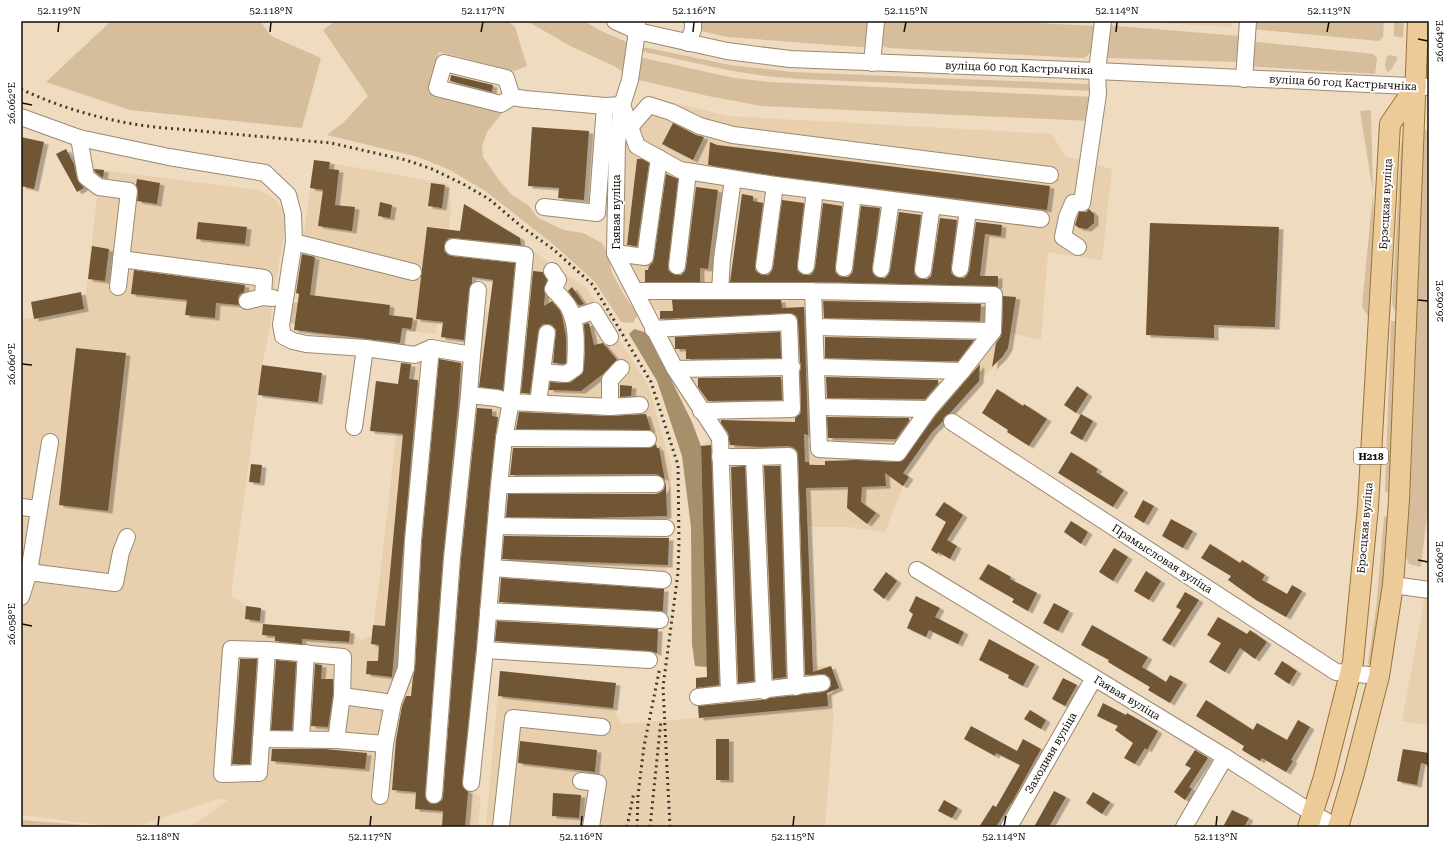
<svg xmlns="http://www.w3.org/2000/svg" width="1450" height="848" font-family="'Roboto Serif',serif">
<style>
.built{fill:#e8cfae}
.green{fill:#d6be9d}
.water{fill:#a88f6b}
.building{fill:#6f5736;filter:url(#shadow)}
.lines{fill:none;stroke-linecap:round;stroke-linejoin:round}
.minor-casing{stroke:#9b8970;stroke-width:18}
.major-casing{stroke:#987238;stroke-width:22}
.minor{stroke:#fff;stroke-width:16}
.major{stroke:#eccb98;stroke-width:20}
.rail{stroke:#42382c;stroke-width:3;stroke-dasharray:2 4;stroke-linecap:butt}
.ticks{fill:none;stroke:#140d05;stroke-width:1.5}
.labels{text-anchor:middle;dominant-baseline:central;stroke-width:4;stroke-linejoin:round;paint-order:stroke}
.shield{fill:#fff;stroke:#5a5650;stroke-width:1}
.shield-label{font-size:10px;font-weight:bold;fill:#140d05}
.street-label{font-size:11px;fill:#140d05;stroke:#fff}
.neatline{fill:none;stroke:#140d05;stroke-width:1.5}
.ticks-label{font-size:10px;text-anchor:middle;fill:#140d05}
</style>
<defs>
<filter id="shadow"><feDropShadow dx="4.5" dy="2.5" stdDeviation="0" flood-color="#0004"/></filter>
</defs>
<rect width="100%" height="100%" fill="#efdbc0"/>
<!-- built -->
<g class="built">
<polygon points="1120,21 1232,21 1232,27"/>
<polygon points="662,100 728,116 1052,134 1065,156 1112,169 1102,260 1048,252 1041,340 1010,333 1003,356 932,432 904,473 909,477 903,486 885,532 848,527 808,527 813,666 831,666 839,688 828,706 834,712 825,827 486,827 500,671 616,683 613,708 621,724 698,718 696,678 707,677 701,446 721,432 660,322 660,311 628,294 620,215 625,139 638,103"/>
<polygon points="314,160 448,184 451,209 436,334 387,329 296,293"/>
<polygon points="94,169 257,190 271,196 279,204 285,216 284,235 273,298 270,329 262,365 231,595 246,606 245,619 260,621 263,624 350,631 361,640 372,636 380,576 402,384 441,337 528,288 525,245 587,289 648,385 672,470 666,583 642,660 481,644 475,756 416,789 469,789 481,798 478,827 190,827 228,800 218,799 135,827 116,827 21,815 21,318 34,319 84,308 99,181 93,180"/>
<polygon points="1429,566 1429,725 1402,721 1423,607"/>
</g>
<!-- green -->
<g class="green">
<polygon points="111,21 260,21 271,36 321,58 302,128 130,110 46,82"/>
<polygon points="335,21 507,21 515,27 527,66 515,71 439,52 428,92 503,112 487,132 482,147 483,157 499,180 512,195 528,205 538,218 564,230 583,233 602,243 608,254 612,273 624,295 638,315 633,323 621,322 595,282 553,244 484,190 448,169 418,157 327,135 344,122 368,96 323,30"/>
<polygon points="527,21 584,21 599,30 629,43 639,57 734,78 770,82 1093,97 1091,121 762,106 708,96 634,79 614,66 572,47"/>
<polygon points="681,21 872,21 867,47 860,47 727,37 697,30"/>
<path d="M885 21H996L1096 26C1094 36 1095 56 1082 58L890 48 884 47 882 43Z"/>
<polygon points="1252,21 1384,21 1383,37 1379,41 1252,29"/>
<polygon points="1394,21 1404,21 1403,38 1394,36"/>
<polygon points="1106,25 1240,36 1237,62 1108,58 1105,52"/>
<polygon points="1247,41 1374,54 1377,59 1375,74 1245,66"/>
<polygon points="643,48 648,48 730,65 792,72 1087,84 1092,87 1095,91 799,79 765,76 732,71 640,51"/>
<polygon points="1389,55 1398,57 1392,69 1387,72 1385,65 1386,58"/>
<polygon points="1371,110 1374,229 1368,317 1362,306 1373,192 1360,111"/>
<polygon points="1424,130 1429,131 1429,499 1421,567 1409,564 1406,556 1413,429"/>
<polygon points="1403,140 1407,141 1398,308 1394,310 1392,302 1401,144"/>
<polygon points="293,302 324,306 322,327 289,323"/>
<polygon points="1391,321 1395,321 1397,326 1389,491 1386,493 1385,490"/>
<polygon points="1387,516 1388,520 1381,609 1371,663 1369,664 1368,663 1376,609 1384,517"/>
<polygon points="21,820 109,827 21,827"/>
</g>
<!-- water -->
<polygon class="water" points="634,329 648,333 692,422 701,446 707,667 695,666 692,644 691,527 682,456 657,381 629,334"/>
<!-- building -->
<g class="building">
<polygon points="451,75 493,85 492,92 450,81"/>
<polygon points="673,123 696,135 704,137 693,160 662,144"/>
<polygon points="532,127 589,131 584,200 558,198 559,188 528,186"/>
<polygon points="21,137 44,142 34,189 21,186"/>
<polygon points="710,142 717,145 1050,186 1047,210 776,176 708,165"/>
<polygon points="66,149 74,164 77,179 84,188 77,192 56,154"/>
<polygon points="637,159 642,159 649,163 637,246 627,245"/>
<polygon points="314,160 330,162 329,169 339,170 335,205 355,207 352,231 318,226 323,190 310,188"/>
<polygon points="94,169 104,170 103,178 95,172"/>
<polygon points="666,174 678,179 668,265 668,270 671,273 676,275 681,275 685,271 686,267 696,187 718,190 708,269 700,268 700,282 645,282 645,270 648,270 649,266 653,262 654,258"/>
<polygon points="137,179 160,183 157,204 137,201 138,192 136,185"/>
<polygon points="431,183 445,185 442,208 428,206"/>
<polygon points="742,194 753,196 753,201 763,203 755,265 755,270 758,273 762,275 768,275 771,272 773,268 782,200 804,203 797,265 797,270 800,273 804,275 810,275 813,272 815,268 823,203 842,206 835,267 835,272 839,276 843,277 848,277 852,273 853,270 861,206 880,208 872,268 872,272 875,276 880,278 885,278 888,275 890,271 899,212 921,215 914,269 914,274 918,278 921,279 927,279 931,276 932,272 940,218 957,220 951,268 951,273 954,276 959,278 964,278 967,275 969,271 976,222 1002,225 1001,236 985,234 980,276 998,276 998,286 813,282 730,282"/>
<polygon points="380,202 392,205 390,218 378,216"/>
<polygon points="464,204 520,238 521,245 454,238 449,238 445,242 444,246 444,251 448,255 452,256 515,263 503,390 479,387 493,280 472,277 472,283 469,289 464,340 441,337 443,322 416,319 427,227 460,231"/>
<polygon points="1089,209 1094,214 1094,223 1087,229 1079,228 1075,225 1079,212 1086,212"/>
<polygon points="198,222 247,227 245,244 196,239"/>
<polygon points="1150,223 1279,227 1275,327 1214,325 1214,338 1146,335"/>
<polygon points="92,246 109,249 105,281 88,279"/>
<polygon points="302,254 315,257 310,295 390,305 389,315 413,318 411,329 402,328 400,343 294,330 299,294 296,293"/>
<polygon points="134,270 245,285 244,292 240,294 238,298 239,305 216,303 215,318 185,315 187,300 131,294"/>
<polygon points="533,271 543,272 547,280 544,290 545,294 544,306 552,301 560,311 562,316 566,337 566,363 563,364 553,363 556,330 552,325 548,324 543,324 539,328 538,332 530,393 521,393"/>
<polygon points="572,287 584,304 579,306 568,291"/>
<polygon points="81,292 84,309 34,319 31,302"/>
<polygon points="1003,296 1016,297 1008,348 1003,356 992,367 996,343 1001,336 1002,331"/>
<polygon points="672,300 781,300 782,308 804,307 808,435 804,434 805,462 809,462 809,465 825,465 825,461 856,460 898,462 902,461 936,415 980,364 979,381 950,413 944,417 943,421 932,432 903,473 909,477 903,486 885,473 886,486 862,487 861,502 876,513 867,524 847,508 848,487 806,488 813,672 831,666 839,688 827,693 828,706 699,718 698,706 760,700 765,700 770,698 823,692 828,690 831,686 831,682 830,678 825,674 805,675 798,456 797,451 794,448 789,446 760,447 730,445 728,433 721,423 721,420 795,422 795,418 800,414 801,409 800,372 801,366 800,362 798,322 797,317 794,314 789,313 660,319 660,311 673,311"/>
<polygon points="823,301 981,304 980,321 824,318"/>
<polygon points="589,323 594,345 603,343 617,360 603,374 581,391 549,390 550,382 565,383 571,382 583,373 585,353 584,324"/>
<polygon points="780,332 781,358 686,359 686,349 675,349 675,337"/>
<polygon points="825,337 974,340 958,361 938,361 825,358"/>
<polygon points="76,348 126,353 108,511 59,505"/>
<polygon points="439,359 461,363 458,406 443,557 425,794 426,799 429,803 433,804 438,803 442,800 443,796 461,559 477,408 492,409 492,416 498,417 495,437 490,484 476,649 462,782 463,787 468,792 465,827 442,827 443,811 415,809 416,792 392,790 396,740 402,706 406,696 411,696 413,677 415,669 422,541"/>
<polygon points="401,363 411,364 409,379 418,380 392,677 366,674 367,661 378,661 379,645 371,644 373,625 385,626 403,434 370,431 376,381 398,384"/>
<polygon points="262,365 322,373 318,402 258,395"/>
<polygon points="781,377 782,400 708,401 698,387 698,378"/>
<polygon points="826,377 938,380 938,384 925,399 827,398"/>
<polygon points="620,385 632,386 631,396 620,397"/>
<polygon points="1077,386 1088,394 1076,413 1064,405"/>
<polygon points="997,389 1023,406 1024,404 1047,419 1029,446 1007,432 1008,430 982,413"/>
<polygon points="519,412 610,416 646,414 651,430 516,429"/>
<polygon points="1081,414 1093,421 1082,440 1070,433"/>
<polygon points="827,417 909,418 909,421 896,439 828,438"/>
<polygon points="656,444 657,448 659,448 666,486 667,516 585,518 506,517 508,494 656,494 661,492 664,489 665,484 664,479 660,476 656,474 510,475 513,448 648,448 652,447"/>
<polygon points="711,445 719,685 696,688 696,678 707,677 701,446"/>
<polygon points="1071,452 1098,469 1096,472 1124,490 1113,507 1058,473"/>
<polygon points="251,464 262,465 260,483 249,482"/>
<polygon points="745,466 754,681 738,683 731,467"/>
<polygon points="764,466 780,466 786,677 773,679"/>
<polygon points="1143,500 1154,506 1144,523 1134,517"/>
<polygon points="944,502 963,515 947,540 957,546 950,559 938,552 937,554 931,550 946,522 935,515"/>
<polygon points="1171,519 1193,531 1183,548 1162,536"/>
<polygon points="1071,521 1088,532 1081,544 1064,532"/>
<polygon points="504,536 669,538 668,565 502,559"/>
<polygon points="1210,544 1240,563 1242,560 1265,575 1262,580 1287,594 1292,585 1302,591 1286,617 1256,600 1228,580 1231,576 1201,558"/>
<polygon points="1114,548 1128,557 1113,581 1099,572"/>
<polygon points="988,564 1011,577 1010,579 1037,593 1028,611 1012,602 1014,599 979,579"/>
<polygon points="1146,571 1161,581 1149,600 1134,591"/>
<polygon points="886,572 897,581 884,599 873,590"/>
<polygon points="501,578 664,589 663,611 499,602"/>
<polygon points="1185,592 1199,600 1170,645 1162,640 1181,610 1176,607"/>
<polygon points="916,596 940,608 935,617 964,632 958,644 929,630 926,637 907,628 913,614 909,611"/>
<polygon points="1054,603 1069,611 1058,631 1043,623"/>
<polygon points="246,606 261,608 260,621 245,619"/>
<polygon points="1218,617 1247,634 1250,630 1267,642 1255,659 1240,648 1225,672 1209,662 1221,643 1207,635"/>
<polygon points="497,621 658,629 657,653 650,651 495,641"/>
<polygon points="263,624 350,631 349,642 302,639 302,644 275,641 275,636 262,635"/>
<polygon points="1092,625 1148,657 1142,667 1166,682 1170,675 1183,682 1170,703 1148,690 1150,687 1108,662 1109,660 1081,645"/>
<polygon points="989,639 1035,664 1023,686 1008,678 1009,675 979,660"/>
<polygon points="240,659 257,659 250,764 232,764"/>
<polygon points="276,660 296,662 292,730 271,730"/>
<polygon points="1282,661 1297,671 1289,684 1274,674"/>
<polygon points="315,664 322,665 321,679 333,679 333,695 328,727 311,726"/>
<polygon points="500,671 616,683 613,708 498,696"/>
<polygon points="1063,678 1077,685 1065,706 1052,699"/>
<polygon points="1206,700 1253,730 1257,723 1287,740 1298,720 1310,727 1291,760 1293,761 1286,772 1262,758 1260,761 1242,750 1244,746 1196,716"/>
<polygon points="1103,703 1126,715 1127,713 1158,731 1147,750 1145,748 1135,764 1124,758 1133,743 1115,730 1118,726 1097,716"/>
<polygon points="1030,710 1046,720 1041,729 1024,719"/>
<polygon points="971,726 1017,751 1023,739 1041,749 1011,804 1011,803 996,827 979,827 993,805 996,807 1020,765 996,753 995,756 964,739"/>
<rect x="716" y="739" width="13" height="41"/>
<polygon points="520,741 597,750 595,772 518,763"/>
<polygon points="272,749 325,749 367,753 365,769 271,761"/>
<polygon points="1403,749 1429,753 1429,765 1421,763 1417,785 1397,781"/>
<polygon points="1195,750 1208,758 1189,787 1192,789 1185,800 1174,792 1191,768 1185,765"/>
<polygon points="1054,791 1066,797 1049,827 1034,827"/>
<polygon points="1093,792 1110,802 1102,814 1086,803"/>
<polygon points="553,793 581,795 579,818 552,816"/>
<polygon points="944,800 958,808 952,818 938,811"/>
<polygon points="1232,810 1249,818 1244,827 1223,827"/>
</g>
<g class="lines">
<defs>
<g id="minor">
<polyline points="615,21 637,31 727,51 790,59 1097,71 1429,87"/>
<polyline points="637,21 637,31 630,80 622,105 617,143 615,253 675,369 720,438 729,694"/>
<polyline points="688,43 693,29 693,21"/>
<polyline points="872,63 876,21"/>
<polyline points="1244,79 1248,21"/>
<polyline points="512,97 501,104 437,88 444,63 506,78 512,97 525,99 605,106 597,213 544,207"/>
<polyline points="605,106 622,105 637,146 680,170 775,185 1041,219"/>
<polyline points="21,117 79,138 169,157 265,173 288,195 293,214 294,242 281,325 283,336 293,341 306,344 365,348 415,355 431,348 413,540 406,668 393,703 385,744 380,796"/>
<polyline points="630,127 649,105 671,112 700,126 733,135 1050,175"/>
<polyline points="79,138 86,177 99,187 129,191 118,287"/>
<polyline points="294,242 413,272"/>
<polyline points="453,247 525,255 511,402 504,438 499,485 485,650 471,783"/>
<polyline points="1078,247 1063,237 1067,217 1073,203 1082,203 1098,94 1097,71 1103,21"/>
<polyline points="615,253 645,257 659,158"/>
<polyline points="121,259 264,278 263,297"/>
<polyline points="677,266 688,172"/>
<polyline points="764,266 775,185"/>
<polyline points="806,266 815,190"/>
<polyline points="844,268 853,195"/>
<polyline points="881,269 891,200"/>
<polyline points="960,269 968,210"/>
<polyline points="923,270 932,205"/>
<polyline points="635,291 813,291 994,295 993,331 962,371 929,409 898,453 819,449 813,291"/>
<polyline points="720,291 722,259 733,179"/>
<polyline points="247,301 263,297 273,298"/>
<polyline points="573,318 594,311 610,337"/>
<polyline points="815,327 993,331"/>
<polyline points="653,329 789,322 792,409 701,411"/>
<polyline points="431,348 472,355 469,395 452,558 434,795"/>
<polyline points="472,355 478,290"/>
<polyline points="817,367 962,371"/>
<polyline points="675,369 792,367"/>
<path d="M542 372 566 374 575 368C576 348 578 324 568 306 564 300 558 294 553 289L558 280 552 271"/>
<polyline points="469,395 497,398 511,402 610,407 640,405"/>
<polyline points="538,403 547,333"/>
<polyline points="610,407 610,380 621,368"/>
<polyline points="818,407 929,409"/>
<polyline points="952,422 1336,672 1379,676"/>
<polyline points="354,427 365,348"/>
<polyline points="504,438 648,439"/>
<polyline points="720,457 754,457 764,691"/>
<polyline points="754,457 789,456 796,687"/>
<polyline points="499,485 656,484"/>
<polyline points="21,507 39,509"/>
<polyline points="496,526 666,528"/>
<polyline points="492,568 663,580"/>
<polyline points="917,570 1225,757 1306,809 1336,827"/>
<polyline points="29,572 115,583 121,552 127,537"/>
<polyline points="1393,585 1429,590"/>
<polyline points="21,597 29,572 50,442"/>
<polyline points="488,611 660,620"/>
<polyline points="267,650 231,649 222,774 259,773 267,650 343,657 342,696 393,703"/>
<polyline points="485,650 649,660"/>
<polyline points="698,697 822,683"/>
<polyline points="261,739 336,740 385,744"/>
<polyline points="301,739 306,653"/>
<polyline points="336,740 342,696"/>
<polyline points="581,781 598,783 591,827"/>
<polyline points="501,827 513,718 602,727"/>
<polyline points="1009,827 1094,678"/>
<polyline points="1184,827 1225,757"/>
</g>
<g id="major">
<polyline points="1308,827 1324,777 1353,662 1368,507 1390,124 1416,86"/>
<polyline points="1338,827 1354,773 1379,676 1393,585 1399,500 1418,21"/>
</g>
</defs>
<!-- minor casing -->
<use href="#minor" class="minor-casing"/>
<!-- major casing -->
<use href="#major" class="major-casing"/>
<!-- minor -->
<use href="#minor" class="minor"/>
<!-- major -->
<use href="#major" class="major"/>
<!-- rail -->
<g class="rail">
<path d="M21 89C69 112 125 126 178 129L331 143 406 160 432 169 463 184 489 199 522 227 553 249 593 285 651 382 678 465 679 542 678 573 663 687 670 827"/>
<polyline points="627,827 634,792"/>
<polyline points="637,827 638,795 644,746 660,667"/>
<polyline points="650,827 661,720"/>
</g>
</g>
<!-- ticks -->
<path class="ticks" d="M58 32 59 22M270 32 271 22M481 32 483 22M693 32 694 22M904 32 906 22M1116 32 1117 22M1327 32 1329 22M1418 39 1428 41M22 103 32 105M1418 300 1428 301M22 364 32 365M1418 560 1428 562M22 624 32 626M158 826 159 816M370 826 371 816M581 826 582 816M793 826 794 816M1004 826 1006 816M1216 826 1217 816"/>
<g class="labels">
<!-- shield labels -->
<rect class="shield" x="1354" y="448" width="34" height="16" rx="3"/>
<g class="shield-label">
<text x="1371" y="456">Н218</text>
</g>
<!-- street labels -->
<g class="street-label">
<text transform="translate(1019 68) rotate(2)">вуліца 60 год Кастрычніка</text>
<text transform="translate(1343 83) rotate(3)">вуліца 60 год Кастрычніка</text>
<text transform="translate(1386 204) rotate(-87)">Брэсцкая вуліца</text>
<text transform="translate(616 212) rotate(-90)">Гаявая вуліца</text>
<text transform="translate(1365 528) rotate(-85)">Брэсцкая вуліца</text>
<text transform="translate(1162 559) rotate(33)">Прамысловая вуліца</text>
<text transform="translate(1127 698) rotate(31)">Гаявая вуліца</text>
<text transform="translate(1051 753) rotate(-60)">Заходняя вуліца</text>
</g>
</g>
<!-- border -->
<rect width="1450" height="848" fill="none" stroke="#ffffff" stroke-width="44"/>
<rect x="22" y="22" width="1406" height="804" class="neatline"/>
<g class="ticks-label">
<text x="59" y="14">52.119°N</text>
<text x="271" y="14">52.118°N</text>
<text x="483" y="14">52.117°N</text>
<text x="694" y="14">52.116°N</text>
<text x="906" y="14">52.115°N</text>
<text x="1117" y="14">52.114°N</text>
<text x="1329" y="14">52.113°N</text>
<text transform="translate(1439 41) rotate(-90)" y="4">26.064°E</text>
<text transform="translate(11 103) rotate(-90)" y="4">26.062°E</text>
<text transform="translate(1439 301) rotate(-90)" y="4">26.062°E</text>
<text transform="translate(11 364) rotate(-90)" y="4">26.060°E</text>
<text transform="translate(1439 562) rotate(-90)" y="4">26.060°E</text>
<text transform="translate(11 624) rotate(-90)" y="4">26.058°E</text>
<text x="158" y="840">52.118°N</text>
<text x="370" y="840">52.117°N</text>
<text x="581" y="840">52.116°N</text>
<text x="793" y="840">52.115°N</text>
<text x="1004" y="840">52.114°N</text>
<text x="1216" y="840">52.113°N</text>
</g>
</svg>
